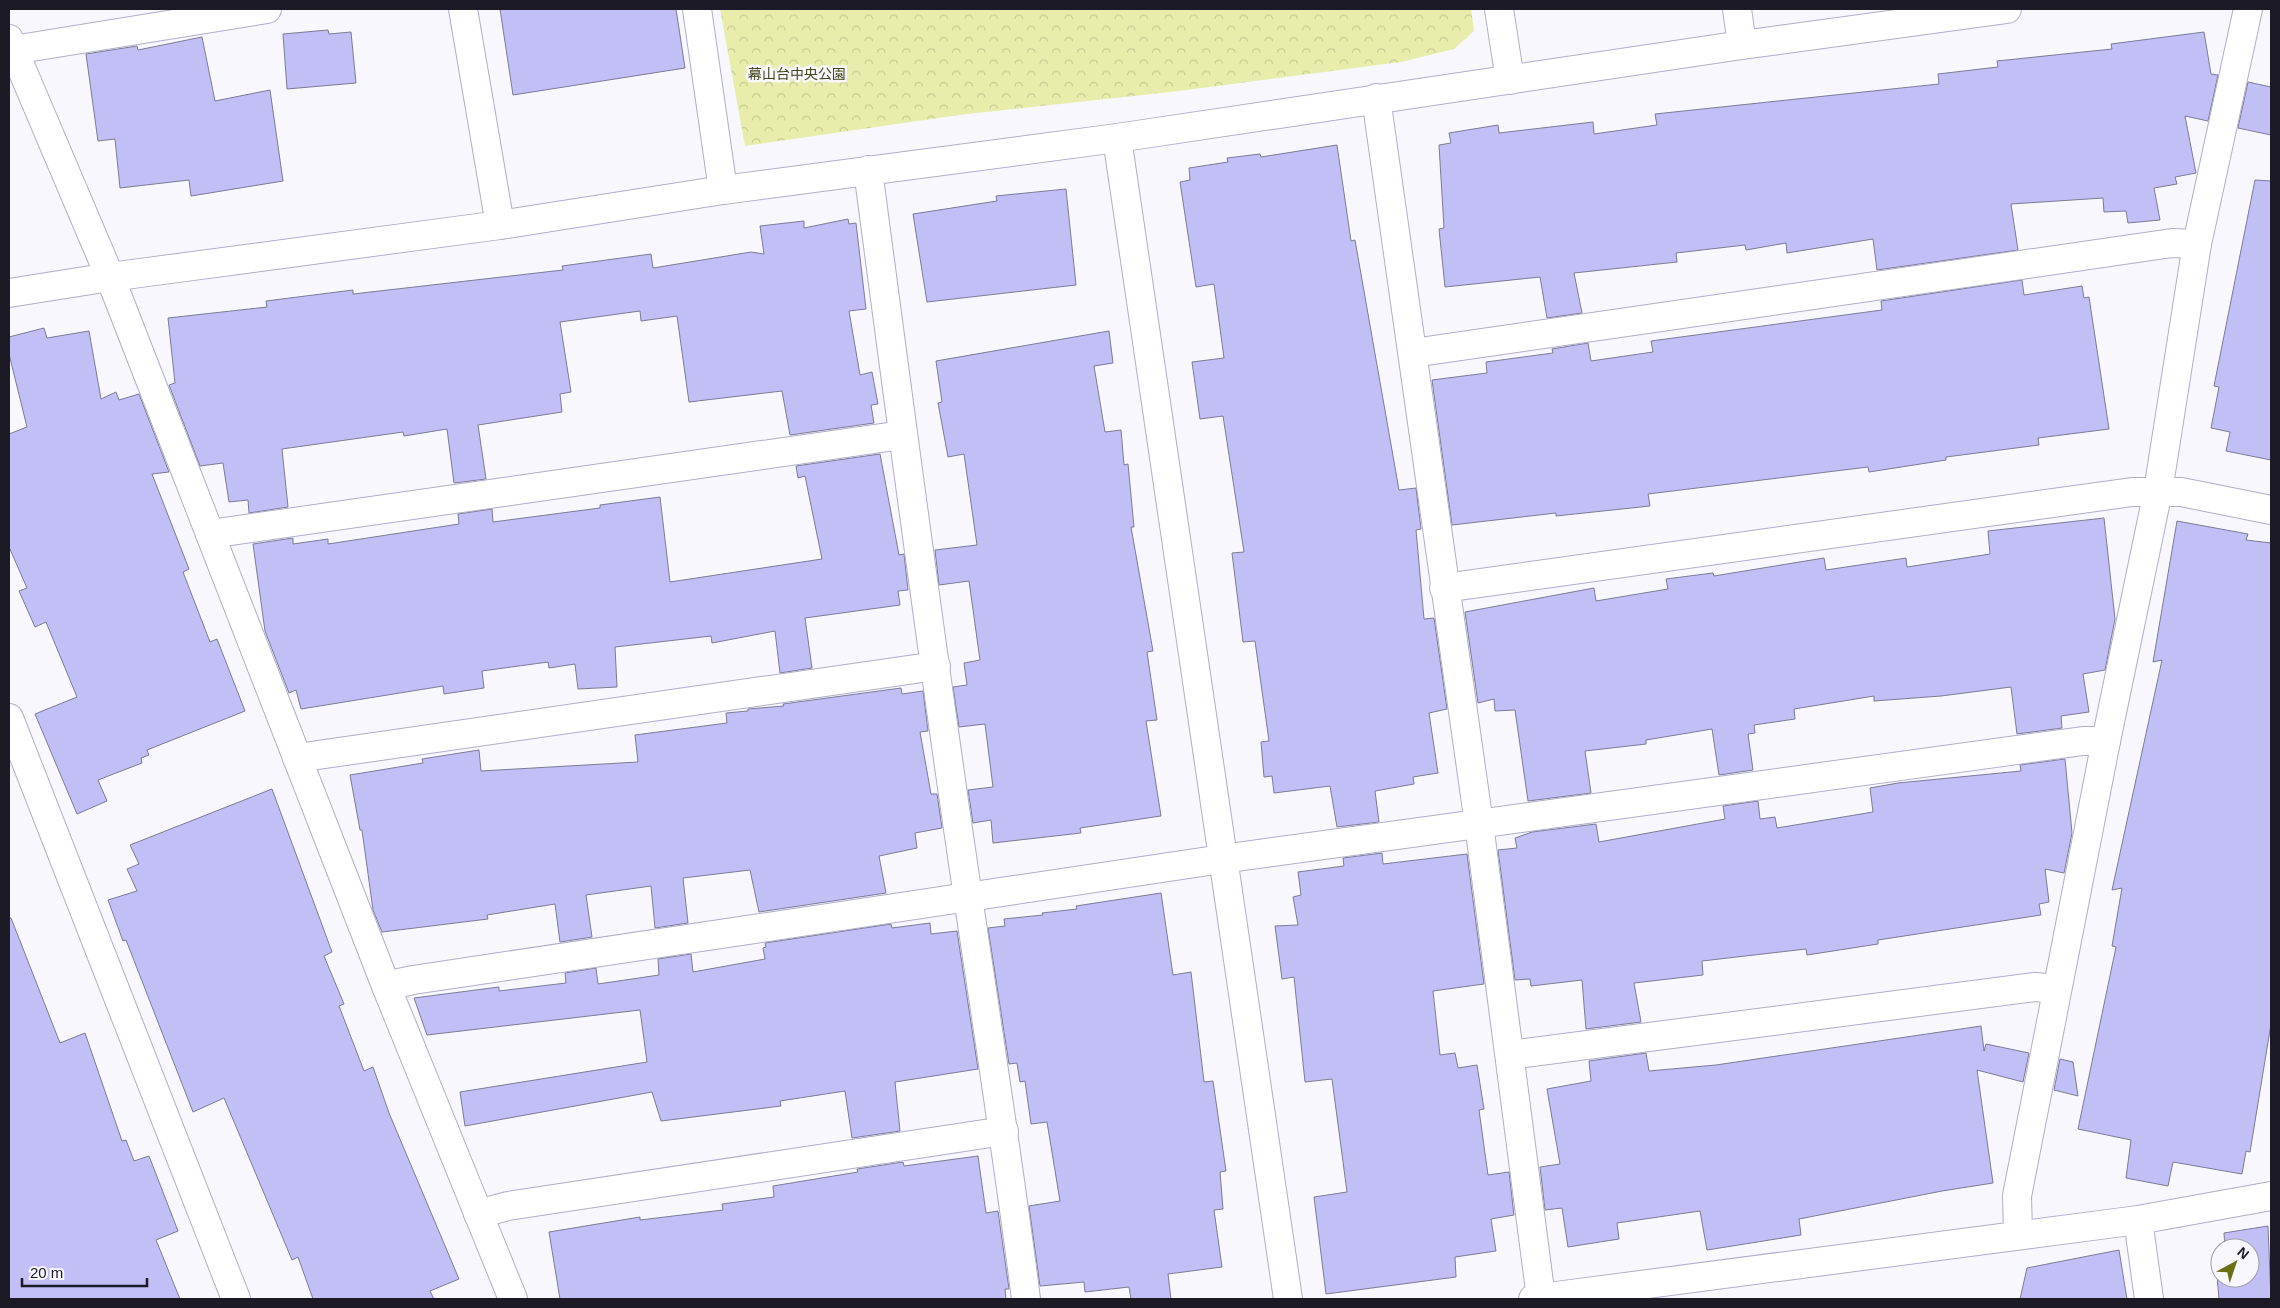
<svg xmlns="http://www.w3.org/2000/svg" width="2280" height="1308" font-family="Helvetica,'Noto Sans JP',sans-serif">
<style>
.park{fill:url(#park-crowns)}
.building{fill:#c2bff6;stroke:#7c7b95}
.lines{fill:none;stroke-linecap:round;stroke-linejoin:round}
.street-casing{stroke:#afaeca;stroke-width:30}
.secondary-casing{stroke:#afaeca;stroke-width:30}
.street{stroke:#fff;stroke-width:28}
.secondary{stroke:#fff;stroke-width:28}
.labels{text-anchor:middle;dominant-baseline:central;stroke-width:5;stroke-linejoin:round;paint-order:stroke}
.park-label{font-size:14px;fill:#424419;stroke:#f7f7fd}
</style>
<defs>
<pattern id="park-crowns" width="20" height="18" patternUnits="userSpaceOnUse" patternTransform="scale(1.25)"><rect width="20" height="18" fill="#e8edab"/><path d="M2 6a3 3 0 1 1 6 0M12 15a3 3 0 1 1 6 0" fill="none" stroke="#c6cb93"/></pattern>
</defs>
<rect width="100%" height="100%" fill="#f7f7fd"/>
<!-- park -->
<polygon class="park" points="720,9 1471,9 1474,31 1454,49 1401,62 1179,91 959,115 745,146"/>
<!-- building -->
<g class="building">
<polygon points="500,9 676,9 685,68 513,95"/>
<polygon points="328,30 329,34 351,32 356,83 287,89 283,34"/>
<polygon points="2204,32 2211,74 2218,75 2208,121 2185,116 2196,173 2175,177 2177,184 2154,188 2160,220 2128,223 2126,211 2104,212 2103,198 2011,204 2018,250 1877,270 1873,239 1787,253 1786,243 1746,250 1745,245 1676,253 1677,262 1574,273 1582,313 1547,318 1540,277 1445,287 1439,229 1444,228 1439,145 1451,143 1449,133 1498,125 1499,133 1593,122 1594,134 1657,125 1655,114 1939,84 1938,74 1998,67 1997,61 2112,49 2111,44"/>
<polygon points="202,37 215,101 270,90 283,181 191,196 189,180 120,188 115,139 98,141 86,54 137,46 138,50"/>
<polygon points="2248,82 2271,87 2271,135 2238,128"/>
<polygon points="1337,145 1351,241 1355,240 1399,490 1416,488 1421,529 1416,530 1424,619 1434,618 1447,709 1429,713 1438,773 1413,777 1414,784 1375,791 1379,822 1337,827 1330,786 1274,793 1272,776 1264,777 1261,742 1269,741 1255,641 1243,642 1232,553 1244,552 1223,416 1200,419 1192,362 1224,358 1214,284 1196,287 1180,182 1190,180 1189,168 1228,162 1227,158 1260,154 1261,157"/>
<polygon points="2255,180 2271,181 2271,460 2226,451 2230,432 2211,428 2219,387 2214,386"/>
<polygon points="1066,189 1076,285 927,302 913,214 997,201 996,196"/>
<polygon points="848,219 849,224 856,223 866,309 849,311 860,375 872,372 878,404 871,405 874,423 790,435 782,391 689,402 677,316 641,321 640,311 560,322 571,392 560,394 562,412 478,425 486,479 454,483 447,429 404,436 403,432 282,449 288,507 249,513 248,500 229,502 223,463 200,466 169,385 175,383 168,318 267,307 266,301 353,290 353,294 563,270 562,266 651,254 653,268 751,252 764,254 760,226 804,221 804,228"/>
<polygon points="2022,280 2024,295 2082,286 2084,298 2089,297 2109,429 2038,438 2039,445 1946,457 1946,460 1869,472 1868,467 1648,494 1650,506 1556,516 1556,513 1452,525 1432,380 1487,373 1486,362 1553,353 1552,349 1588,343 1591,361 1653,352 1651,341 1882,310 1881,301"/>
<polygon points="44,328 47,338 89,331 101,399 116,392 119,400 139,394 169,472 152,474 189,569 183,572 210,642 217,639 245,711 147,750 149,755 141,758 142,763 98,780 107,801 77,814 35,714 77,697 46,622 35,627 19,591 27,588 9,547 9,434 27,427 9,354 9,337"/>
<polygon points="1109,331 1113,363 1094,366 1105,432 1121,430 1124,465 1128,464 1134,527 1131,527 1153,651 1147,652 1157,720 1146,721 1161,816 1080,828 1081,833 993,843 991,820 973,823 968,790 993,787 985,724 959,727 953,687 967,685 964,663 980,660 969,581 939,585 935,550 977,545 964,454 948,457 938,403 942,402 936,361"/>
<polygon points="880,454 899,555 904,554 908,590 898,591 900,605 805,618 812,668 780,673 775,631 712,643 711,636 615,647 617,687 578,689 575,664 549,668 548,662 482,671 484,688 444,694 443,686 301,709 296,690 289,693 265,631 253,544 293,538 293,544 328,539 328,544 459,524 458,514 492,509 493,522 600,508 600,505 660,497 670,582 822,559 805,476 798,478 796,466"/>
<polygon points="2104,518 2115,619 2105,670 2083,674 2089,712 2061,716 2062,728 2017,734 2011,687 1941,696 1874,701 1874,696 1794,709 1795,719 1754,725 1755,733 1748,734 1753,770 1719,775 1712,729 1646,740 1646,744 1585,751 1591,793 1528,801 1515,710 1495,711 1494,699 1478,703 1465,612 1594,588 1596,601 1668,589 1666,579 1713,573 1714,576 1824,558 1826,570 1906,558 1907,567 1990,554 1988,531"/>
<polygon points="2177,521 2248,534 2246,540 2271,543 2271,1024 2250,1152 2246,1151 2242,1174 2173,1162 2168,1186 2126,1178 2131,1140 2078,1129 2116,947 2112,946 2122,888 2112,890 2162,660 2153,662"/>
<polygon points="901,688 902,694 923,691 928,731 920,732 931,794 937,794 942,828 915,833 917,848 879,856 886,893 759,912 750,870 683,878 688,923 655,928 651,886 586,895 592,937 560,942 555,904 487,915 488,919 382,932 373,910 362,830 360,830 350,775 423,763 422,759 479,750 481,771 638,762 635,735 727,723 726,713 748,711 748,709 784,706 783,704"/>
<polygon points="2065,759 2072,833 2064,873 2045,869 2049,902 2039,904 2041,915 1878,940 1878,944 1807,955 1806,949 1702,961 1703,975 1634,983 1641,1022 1586,1029 1582,980 1531,986 1530,979 1515,980 1498,850 1517,848 1515,838 1532,832 1596,824 1599,842 1725,819 1723,806 1758,801 1760,819 1775,817 1777,828 1873,812 1870,788 1898,783 2021,771 2020,765"/>
<polygon points="272,789 332,952 324,956 344,1004 339,1006 364,1071 373,1067 389,1113 459,1279 430,1291 434,1299 313,1299 298,1257 292,1260 224,1098 193,1112 126,940 123,941 108,900 137,891 127,869 139,864 130,845"/>
<polygon points="1382,853 1383,864 1467,854 1484,984 1433,991 1440,1055 1455,1053 1458,1068 1477,1065 1484,1109 1479,1110 1488,1175 1509,1172 1514,1215 1491,1219 1496,1251 1455,1257 1456,1277 1326,1294 1314,1197 1347,1192 1332,1079 1305,1082 1294,977 1282,979 1275,926 1298,925 1293,897 1301,895 1298,872 1344,866 1343,858"/>
<polygon points="1161,893 1173,975 1191,972 1204,1082 1213,1081 1226,1171 1220,1172 1223,1209 1214,1210 1222,1267 1168,1274 1171,1299 1131,1299 1129,1287 1085,1292 1084,1282 1040,1286 1029,1206 1060,1201 1047,1122 1031,1124 1025,1081 1020,1082 1017,1063 1009,1064 988,928 1005,926 1004,919 1043,915 1042,913 1077,909 1076,906"/>
<polygon points="9,918 11,918 60,1043 85,1033 122,1141 126,1140 134,1161 149,1156 178,1231 156,1240 180,1299 9,1299"/>
<polygon points="930,923 931,934 957,931 978,1069 895,1082 900,1131 852,1138 845,1091 780,1101 781,1106 661,1121 652,1092 465,1126 460,1092 647,1062 640,1010 427,1035 414,998 499,987 499,991 566,983 565,973 596,968 598,984 659,975 658,959 691,954 693,972 765,959 763,948 766,947 765,943 891,924 892,928"/>
<polygon points="1981,1026 1984,1051 1986,1044 2029,1053 2023,1082 1977,1070 1993,1183 1942,1191 1799,1219 1801,1235 1707,1250 1700,1211 1617,1223 1619,1239 1568,1247 1562,1208 1545,1210 1540,1167 1560,1164 1547,1089 1591,1081 1589,1061 1646,1053 1649,1071 1716,1065"/>
<polygon points="2060,1059 2073,1062 2078,1096 2054,1090"/>
<polygon points="978,1156 986,1213 998,1211 1009,1289 1005,1289 1006,1299 560,1299 549,1232 640,1217 640,1220 723,1210 722,1204 774,1197 773,1186 858,1172 857,1169 903,1162 904,1166"/>
<polygon points="2268,1226 2271,1299 2219,1299 2215,1252 2220,1251 2220,1278 2250,1278 2250,1248 2225,1248 2224,1233"/>
<polygon points="2119,1250 2127,1299 2020,1299 2027,1268"/>
</g>
<g class="lines">
<defs>
<g id="street">
<polyline points="463,9 500,225"/>
<polyline points="697,9 723,190"/>
<polyline points="1499,9 1510,80"/>
<polyline points="1737,9 1742,45"/>
<polyline points="9,39 110,277 386,986 513,1299"/>
<polyline points="13,50 267,9"/>
<polyline points="1376,98 1479,824 1541,1298"/>
<polyline points="1117,138 1288,1299"/>
<path d="M868 170C900 413 932 655 968 897 988 1031 1009 1165 1026 1299"/>
<polyline points="1413,353 2172,243 2197,244"/>
<polyline points="210,534 902,435"/>
<polyline points="1444,588 2132,492 2181,492 2271,510"/>
<polyline points="9,718 236,1299"/>
<polyline points="297,758 936,666"/>
<polyline points="386,986 413,980 1222,859 2083,741 2106,741"/>
<polyline points="1510,1055 2035,987 2057,989"/>
<polyline points="478,1214 508,1206 1004,1131"/>
<polyline points="2138,1220 2149,1299"/>
<polyline points="2018,1235 2017,1196 2106,741 2158,491 2197,244 2248,9"/>
<polyline points="1533,1299 2138,1220 2271,1196"/>
</g>
<polyline id="secondary" points="9,293 110,277 500,225 723,190 1117,138 1742,45 2007,9"/>
</defs>
<!-- street casing -->
<use href="#street" class="street-casing"/>
<!-- secondary casing -->
<use href="#secondary" class="secondary-casing"/>
<!-- street -->
<use href="#street" class="street"/>
<!-- secondary -->
<use href="#secondary" class="secondary"/>
</g>
<g class="labels">
<!-- park labels -->
<g class="park-label">
<text x="797" y="74">幕山台中央公園</text>
</g>
</g>
<!-- border -->
<rect width="2280" height="1308" fill="none" stroke="#1b1a25" stroke-width="20"/>
<!-- north arrow -->
<g transform="translate(2235 1263) rotate(40)"><circle r="24" fill="#f7f7fd" stroke="#9f9fa7"/>
<path d="M0-4L9 19L0 12L-9 19Z" fill="#6c7014"/>
<text y="-8" font-size="14" font-weight="bold" text-anchor="middle" fill="#1b1a25">N</text>
</g>
<!-- scale -->
<path d="M22 1278v8h125v-8" fill="none" stroke="#1b1a25" stroke-width="2.5"/>
<text x="30" y="1278" font-size="15" fill="#1b1a25" stroke="#f7f7fd" stroke-width="4" paint-order="stroke">20 m</text>
</svg>
